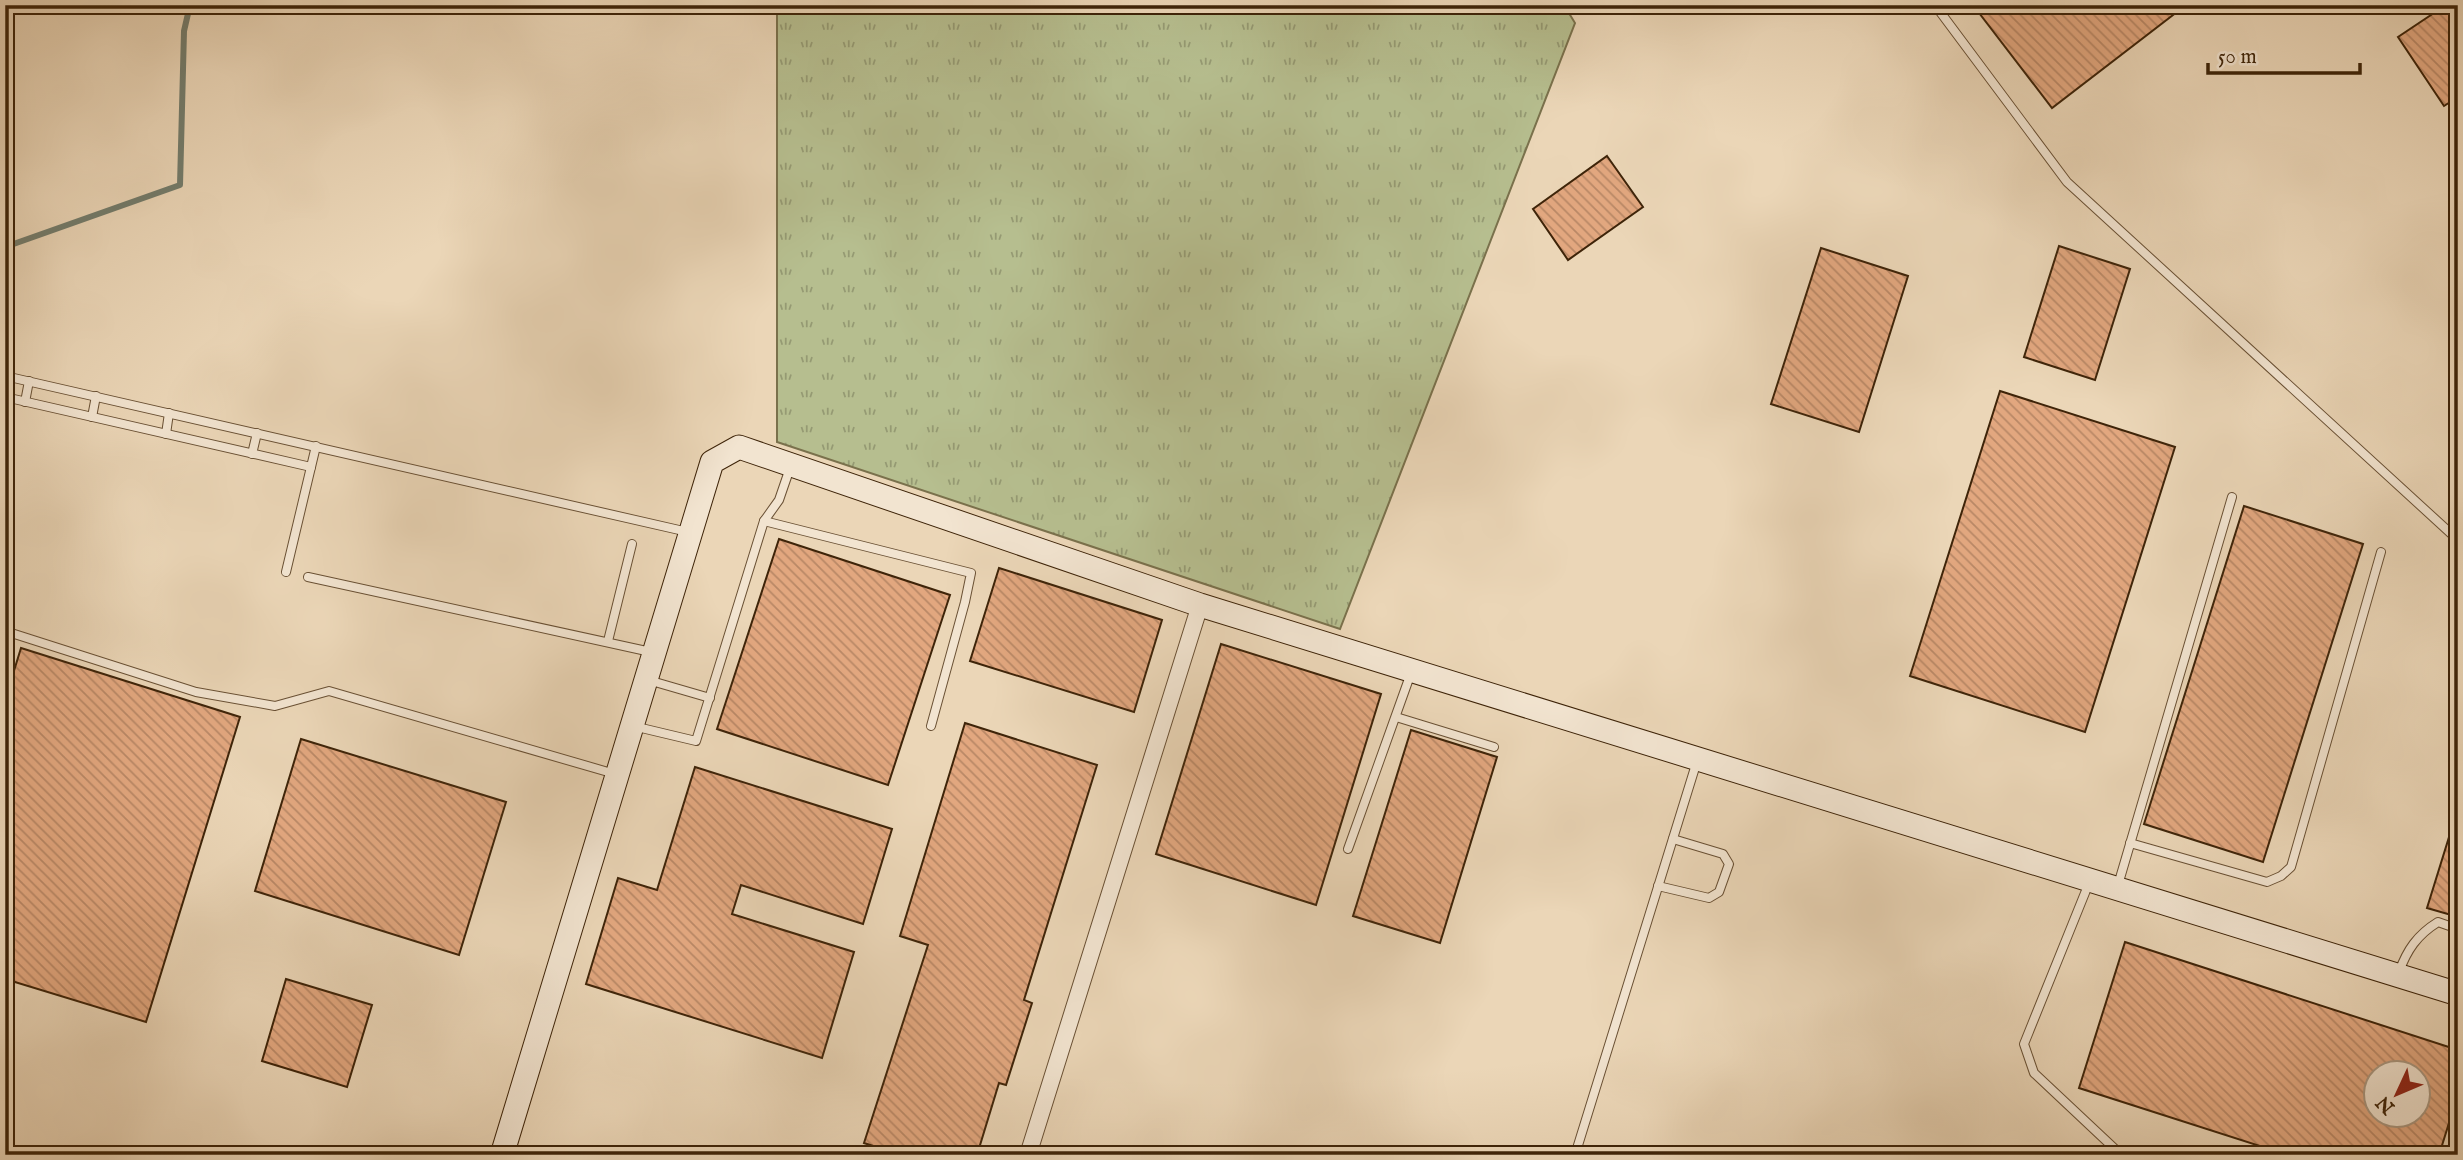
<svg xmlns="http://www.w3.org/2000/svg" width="2463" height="1160" font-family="'IM FELL English',serif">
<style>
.grass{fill:url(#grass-tufts);stroke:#7a714c;stroke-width:2}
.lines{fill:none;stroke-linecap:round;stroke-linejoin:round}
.stream{stroke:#747d6d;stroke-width:6}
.building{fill:url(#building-back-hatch);stroke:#3e2409;stroke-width:2;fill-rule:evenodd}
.lane-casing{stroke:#695034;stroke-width:10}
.street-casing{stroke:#695034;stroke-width:18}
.secondary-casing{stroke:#3e2409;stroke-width:25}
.lane{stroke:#f2e4d0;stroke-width:8}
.street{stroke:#f2e4d0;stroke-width:16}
.secondary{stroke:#f2e4d0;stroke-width:23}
</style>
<defs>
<pattern id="grass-tufts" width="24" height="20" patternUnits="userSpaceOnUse" patternTransform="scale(1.75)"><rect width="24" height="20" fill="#b6be8f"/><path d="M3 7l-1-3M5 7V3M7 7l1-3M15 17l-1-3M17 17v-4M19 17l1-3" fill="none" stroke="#959a73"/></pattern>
<pattern id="building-back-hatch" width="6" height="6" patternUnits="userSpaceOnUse" patternTransform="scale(1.75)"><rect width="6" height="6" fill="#e2a77f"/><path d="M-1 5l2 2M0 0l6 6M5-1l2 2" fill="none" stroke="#b98866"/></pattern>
</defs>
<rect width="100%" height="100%" fill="#ebd6b7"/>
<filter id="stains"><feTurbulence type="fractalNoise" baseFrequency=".00286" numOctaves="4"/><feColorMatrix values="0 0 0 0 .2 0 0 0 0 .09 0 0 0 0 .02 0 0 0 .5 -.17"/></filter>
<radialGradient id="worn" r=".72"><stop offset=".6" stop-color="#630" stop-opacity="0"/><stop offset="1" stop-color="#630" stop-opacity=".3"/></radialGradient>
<!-- grass -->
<polygon class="grass" points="777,5 1564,5 1575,23 1340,629 777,442"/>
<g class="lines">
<!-- stream -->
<polyline class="stream" points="5,247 180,185 184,31 190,5"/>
</g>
<!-- building -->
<g class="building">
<polygon points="1973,5 2186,5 2052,108"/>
<polygon points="2446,5 2458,5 2458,97 2444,106 2398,37"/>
<polygon points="1607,156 1643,207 1568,260 1533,209"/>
<polygon points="2059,246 2130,269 2095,380 2024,357"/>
<polygon points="1821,248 1908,276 1859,432 1771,404"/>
<polygon points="2000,391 2175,447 2085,732 1910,676"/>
<polygon points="2244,506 2363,544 2263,862 2144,824"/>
<polygon points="779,539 950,595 888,785 717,729"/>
<polygon points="999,568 1162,620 1134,712 970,661"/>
<polygon points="1221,644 1381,694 1316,905 1156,854"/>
<polygon points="21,648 240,717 146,1022 5,979 5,700"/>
<polygon points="965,723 1097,765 1024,1000 1032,1003 1006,1085 999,1083 977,1155 901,1155 864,1143 928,945 900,936"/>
<polygon points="1411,730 1497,757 1440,943 1353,916"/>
<polygon points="301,739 506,802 459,955 255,891"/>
<polygon points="695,767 892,829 863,924 741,885 732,914 854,952 822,1058 586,984 618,878 657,890"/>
<polygon points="2454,821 2458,822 2458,917 2427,908"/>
<path d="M2125 942 2458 1050V1094L2439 1155H2288L2079 1088ZM2376 1073H2418V1115H2376Z"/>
<polygon points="286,979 372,1005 347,1087 262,1061"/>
</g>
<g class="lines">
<defs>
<g id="lane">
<polyline points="1935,5 2067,182 2458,540"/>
<polyline points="2382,5 2383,5"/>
<polyline points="5,376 688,532"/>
<polyline points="5,397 311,467"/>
<polyline points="25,402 29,381"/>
<polyline points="92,417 96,396"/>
<polyline points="166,434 169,413"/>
<polyline points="252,454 257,433"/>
<polyline points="764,521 971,573 965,602 931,726"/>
<polyline points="286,572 316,446"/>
<polyline points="308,577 651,652"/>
<polyline points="5,631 196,692 275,706 329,691 615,774"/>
<polyline points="608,641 632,544"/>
<polyline points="648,680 710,698"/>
<polyline points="1396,717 1494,747"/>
<polyline points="633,726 696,741 764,521 779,500 790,468"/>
<polyline points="2130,843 2267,882 2281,876 2291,867 2381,552"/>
<polyline points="1348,849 1411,673"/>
<polyline points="2089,883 2024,1044 2034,1073 2116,1150 2130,1155"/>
<polyline points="2118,885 2232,497"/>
<polyline points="1658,886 1709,898 1719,892 1729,864 1723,854 1673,839"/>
<path d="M2399 972C2407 950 2417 935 2438 922L2458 929"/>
<polyline points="1575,1155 1697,761"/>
</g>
<polyline id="street" points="1028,1155 1200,605"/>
<polyline id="secondary" points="502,1155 712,462 739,447 1200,605 2458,994"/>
</defs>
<!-- lane casing -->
<use href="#lane" class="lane-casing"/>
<!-- street casing -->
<use href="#street" class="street-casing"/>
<!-- secondary casing -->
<use href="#secondary" class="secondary-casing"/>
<!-- lane -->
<use href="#lane" class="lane"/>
<!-- street -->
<use href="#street" class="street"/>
<!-- secondary -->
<use href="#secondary" class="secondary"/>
</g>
<!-- margin -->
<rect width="2463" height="1160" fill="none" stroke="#ebd6b7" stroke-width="28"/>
<rect x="7" y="7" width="2449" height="1146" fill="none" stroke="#3e2409" stroke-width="3.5"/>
<rect x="14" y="14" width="2435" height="1132" fill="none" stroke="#3e2409" stroke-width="2"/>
<!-- north arrow -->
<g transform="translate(2397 1094) rotate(226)"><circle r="33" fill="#f2e4d0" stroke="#aa9780" stroke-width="2"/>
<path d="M0-5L12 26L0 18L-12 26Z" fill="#8f2418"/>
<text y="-10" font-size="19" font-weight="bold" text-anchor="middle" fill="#3e2409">N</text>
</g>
<!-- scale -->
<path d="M2208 63v10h152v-10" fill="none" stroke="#3e2409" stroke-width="3.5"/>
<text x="2218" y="63" font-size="21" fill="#3e2409" stroke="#f2e4d0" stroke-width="5" paint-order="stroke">50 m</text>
<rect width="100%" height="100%" filter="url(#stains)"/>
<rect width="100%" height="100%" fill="url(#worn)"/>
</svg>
